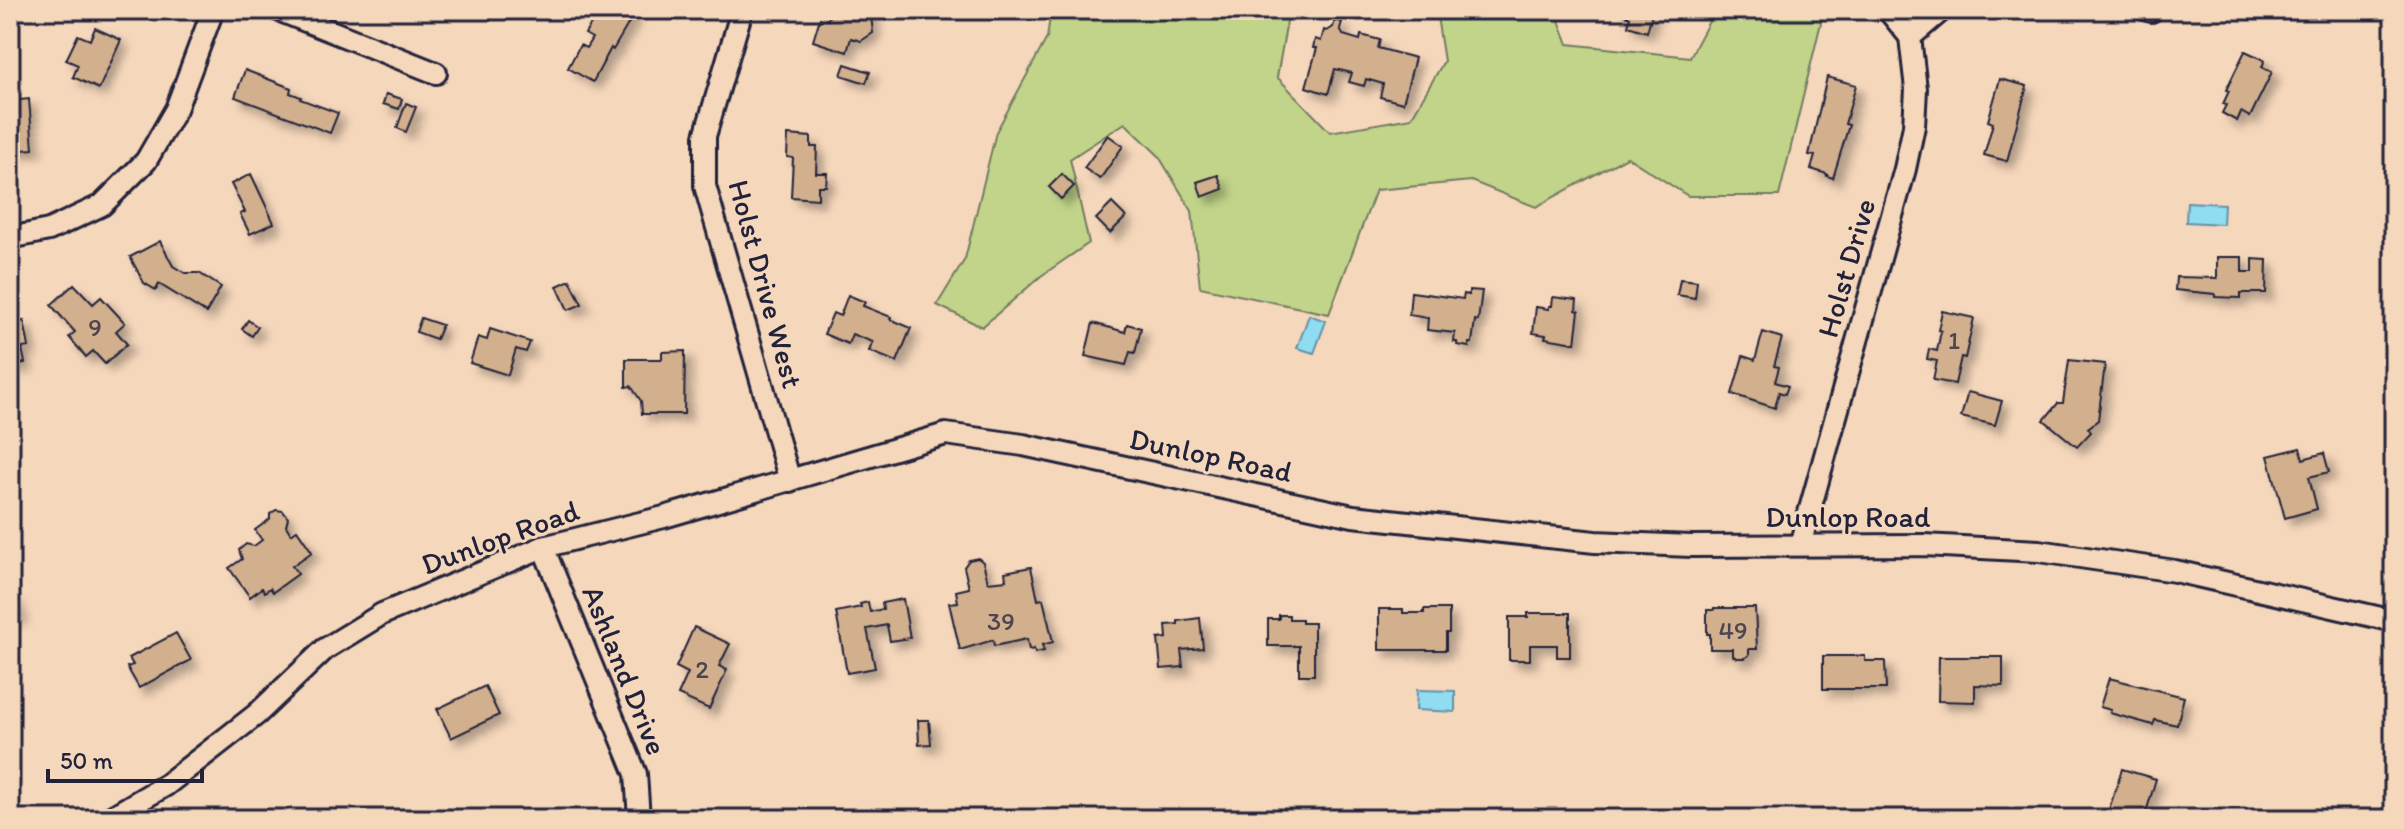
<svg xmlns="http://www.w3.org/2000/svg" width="2404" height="829" font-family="Itim,sans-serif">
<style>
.green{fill:#c1d489;stroke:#727b62;stroke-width:2}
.water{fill:#90dcf1;stroke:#6492a8;stroke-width:2}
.building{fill:#d2af8d;stroke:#22223b;stroke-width:2;filter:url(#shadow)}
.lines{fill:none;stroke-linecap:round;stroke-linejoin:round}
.minor-casing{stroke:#22223b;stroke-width:26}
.minor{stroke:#f5d7bb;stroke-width:20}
.labels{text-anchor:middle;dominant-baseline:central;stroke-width:6;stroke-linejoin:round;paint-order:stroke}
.number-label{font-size:26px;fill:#4e4550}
.street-label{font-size:30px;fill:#22223b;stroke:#f5d7bb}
</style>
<defs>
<filter id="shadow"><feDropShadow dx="7" dy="7" stdDeviation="4" flood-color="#0004"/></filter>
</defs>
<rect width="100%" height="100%" fill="#f5d7bb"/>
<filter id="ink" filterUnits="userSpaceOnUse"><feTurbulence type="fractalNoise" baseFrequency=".0125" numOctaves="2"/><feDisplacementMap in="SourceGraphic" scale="16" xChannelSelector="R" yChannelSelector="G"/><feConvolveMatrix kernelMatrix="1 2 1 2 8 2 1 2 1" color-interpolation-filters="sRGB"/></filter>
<g filter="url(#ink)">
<!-- green -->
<polygon class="green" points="1051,10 1289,10 1277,77 1330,132 1411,118 1444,61 1436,10 1555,10 1568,44 1690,57 1715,10 1824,10 1779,196 1688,196 1627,157 1536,207 1471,181 1376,190 1329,314 1200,287 1192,211 1158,155 1125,123 1070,159 1089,243 1041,276 982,327 937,305 965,259 996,132 1047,38"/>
<!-- water -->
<g class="water">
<polygon points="2187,202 2224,204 2223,224 2186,222"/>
<polygon points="1309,315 1326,321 1314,353 1297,348"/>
<polygon points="1417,690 1455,691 1455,712 1416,710"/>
</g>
<!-- building -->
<g class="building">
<polygon points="581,10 626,10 634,14 613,50 611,48 593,82 568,68 580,45 586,48 592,38 585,34 594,19"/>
<polygon points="830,10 873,10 871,16 873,33 861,41 851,38 847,52 813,41 820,18 828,20"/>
<polygon points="1619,10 1653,10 1647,32 1628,26 1630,17 1621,14 1622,11"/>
<polygon points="1335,20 1342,22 1340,29 1343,35 1360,40 1361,35 1380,40 1378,48 1415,58 1403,103 1380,97 1383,84 1366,79 1364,86 1349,82 1352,73 1335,69 1328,94 1306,87 1317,48 1313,48 1315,39 1321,41 1324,30 1327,31 1333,27"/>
<polygon points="95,28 121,40 99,89 73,77 78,65 66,60 78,35 90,40"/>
<polygon points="2245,51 2265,60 2262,67 2272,72 2250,117 2241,112 2237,121 2222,113 2226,105 2223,104 2229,91 2226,90"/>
<polygon points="845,64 870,72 866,83 841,75"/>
<polygon points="245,70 291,88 290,93 301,97 300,99 338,113 330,133 235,97"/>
<polygon points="1827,77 1856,85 1845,124 1849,125 1833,178 1827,176 1827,174 1811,169 1815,156 1809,155"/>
<polygon points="2000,79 2027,86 2007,161 1984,155 1993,123 1988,121"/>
<polygon points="386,94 402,99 399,109 383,104"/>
<polygon points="29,99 33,149 10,151 10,101"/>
<polygon points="406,103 416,107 406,132 397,128"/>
<polygon points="788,135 811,137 811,147 817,147 816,173 827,173 826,186 818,186 818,199 791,197 793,158 787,157"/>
<polygon points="1108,135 1123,146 1100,179 1084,168"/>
<polygon points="251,174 274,223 250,234 240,214 245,212 231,184"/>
<polygon points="1062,174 1074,186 1061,199 1049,187"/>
<polygon points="1218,175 1223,189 1202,197 1197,182"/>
<polygon points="1112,203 1126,217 1110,233 1096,219"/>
<polygon points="160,241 173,266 185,273 199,273 221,287 206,313 159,284 156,290 144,283 130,257"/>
<polygon points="2217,257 2242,257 2242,272 2253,272 2253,259 2267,260 2266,293 2241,293 2241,298 2215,297 2215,294 2175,290 2176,277 2217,278"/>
<polygon points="1680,279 1697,281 1695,298 1677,295"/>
<polygon points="570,280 582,304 568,310 557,286"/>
<polygon points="74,284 93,304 101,297 125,323 116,331 127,344 105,364 93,351 86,357 69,337 75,332 51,305"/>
<polygon points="1469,290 1482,291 1478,321 1475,320 1472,343 1469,343 1469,347 1457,345 1457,342 1454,342 1455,333 1427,330 1428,318 1409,315 1411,292 1463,299 1464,294 1469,295"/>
<polygon points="848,295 865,302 863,306 891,317 890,319 911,328 897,362 869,351 873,342 852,334 848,344 824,334 833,313 840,316"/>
<polygon points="1553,297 1577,300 1576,310 1579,311 1575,343 1545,338 1546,335 1533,333 1536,307 1549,309 1549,306 1552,306"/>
<polygon points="1942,311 1974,318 1965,358 1961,357 1955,384 1933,380 1937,361 1927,359 1929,349 1937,351 1941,331 1938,330"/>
<polygon points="421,318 442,325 436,339 416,332"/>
<polygon points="248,320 258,327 252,336 242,329"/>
<polygon points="24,321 29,347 22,348 25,363 10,366 10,324"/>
<polygon points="1093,323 1125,332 1127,324 1141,328 1135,353 1130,352 1126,365 1085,356"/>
<polygon points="490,329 530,342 526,352 516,349 508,375 470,363 478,337 487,340"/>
<polygon points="1763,332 1782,338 1774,366 1779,367 1775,382 1788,386 1785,394 1779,392 1775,408 1732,394 1743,356 1755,360"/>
<polygon points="685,351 684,414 642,414 641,401 631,386 626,387 626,359 662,359 662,352"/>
<polygon points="2069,360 2105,364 2098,420 2088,428 2091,432 2077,447 2044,420 2058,403 2063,403"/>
<polygon points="1968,392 2002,401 1995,425 1961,417"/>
<polygon points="2300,448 2303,459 2324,453 2329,472 2309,477 2317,509 2285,518 2268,456"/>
<polygon points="276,510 283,511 288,518 286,526 291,534 297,530 312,552 292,566 298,574 273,592 270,588 265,592 262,588 250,597 229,568 242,559 239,550 246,544 254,546 262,540 255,530 270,519 270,514"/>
<polygon points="978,558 983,562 988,582 1006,580 1005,572 1031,567 1038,600 1043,599 1053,642 1042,645 1044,651 1035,653 1034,649 1029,650 1027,639 994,646 993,640 960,650 949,603 958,602 956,591 969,588 964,567 969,560"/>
<polygon points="14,596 20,615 10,618 10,597"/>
<polygon points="903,599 910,638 890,641 887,625 867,629 875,668 847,673 836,612 861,607 860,604 868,602 870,612 883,609 882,603"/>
<polygon points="1714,608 1755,608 1757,649 1749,649 1749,655 1745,658 1737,658 1733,656 1733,649 1710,649 1710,634 1707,634 1707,610 1714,610"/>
<polygon points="1379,609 1403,609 1403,613 1424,613 1424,609 1449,609 1449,633 1446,633 1446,650 1379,650"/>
<polygon points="1528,613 1570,613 1570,657 1557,657 1557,645 1530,645 1530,660 1509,660 1509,617 1528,617"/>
<polygon points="1279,615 1289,615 1289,619 1302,619 1302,623 1314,623 1314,675 1299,675 1299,646 1268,646 1268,619 1279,619"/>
<polygon points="1200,618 1203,648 1181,650 1183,667 1161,669 1158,639 1167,638 1166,625 1178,624 1178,621"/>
<polygon points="694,627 730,644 719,666 727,670 709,709 678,695 688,673 676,667"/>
<polygon points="176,633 191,660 139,688 127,667 133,665 129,658"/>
<polygon points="1823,656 1865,656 1865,661 1885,661 1886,689 1823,689"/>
<polygon points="1939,657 2003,657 2003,686 1975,685 1975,702 1938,701"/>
<polygon points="2109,678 2184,697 2177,725 2155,720 2153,725 2110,713 2111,710 2100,707"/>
<polygon points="485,686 499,715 451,738 437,709"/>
<polygon points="918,720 929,720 931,744 919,745"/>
<polygon points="2122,769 2156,779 2144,819 2106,819"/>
<polygon points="769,813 771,819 740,819"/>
</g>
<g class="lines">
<defs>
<g id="minor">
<polyline points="278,10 436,73"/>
<polyline points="742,10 705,136 705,186 790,481"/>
<polyline points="2147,10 2151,11"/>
<polyline points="1910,37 1942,10"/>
<polyline points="10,238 49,230 102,205 146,161 176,109 213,10"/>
<polyline points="1800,545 1905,169 1914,126 1916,89 1910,37 1888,10"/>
<polyline points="543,547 636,774 639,819"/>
<polyline points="108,819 166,785 257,714 325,649 382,614 543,547 664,517 946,434 1023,445 1353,516 1595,542 1691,546 1924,545 2039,551 2175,571 2394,621"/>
</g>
</defs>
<!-- minor casing -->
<use href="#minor" class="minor-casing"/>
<!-- minor -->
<use href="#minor" class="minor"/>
</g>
</g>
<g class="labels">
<!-- number labels -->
<g class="number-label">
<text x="95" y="327">9</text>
<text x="1954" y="340">1</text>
<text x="1001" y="621">39</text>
<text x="1733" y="630">49</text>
<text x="702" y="669">2</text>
</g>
<!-- street labels -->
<g class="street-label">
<text transform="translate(1846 268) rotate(-74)">Holst Drive</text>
<text transform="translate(766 284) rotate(75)">Holst Drive West</text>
<text transform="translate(1211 455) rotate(12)">Dunlop Road</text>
<text x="1848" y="516">Dunlop Road</text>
<text transform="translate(500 537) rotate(-20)">Dunlop Road</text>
<text transform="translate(625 670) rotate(68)">Ashland Drive</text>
</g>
</g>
<!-- margin -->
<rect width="2404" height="829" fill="none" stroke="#f5d7bb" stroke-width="40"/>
<rect x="20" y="20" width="2364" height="789" fill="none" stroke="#22223b" stroke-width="3" filter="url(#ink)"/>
<!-- scale -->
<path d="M48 769v12h154v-12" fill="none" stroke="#22223b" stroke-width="4"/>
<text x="60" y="769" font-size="24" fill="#22223b" stroke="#f5d7bb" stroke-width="6" paint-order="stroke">50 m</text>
</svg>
